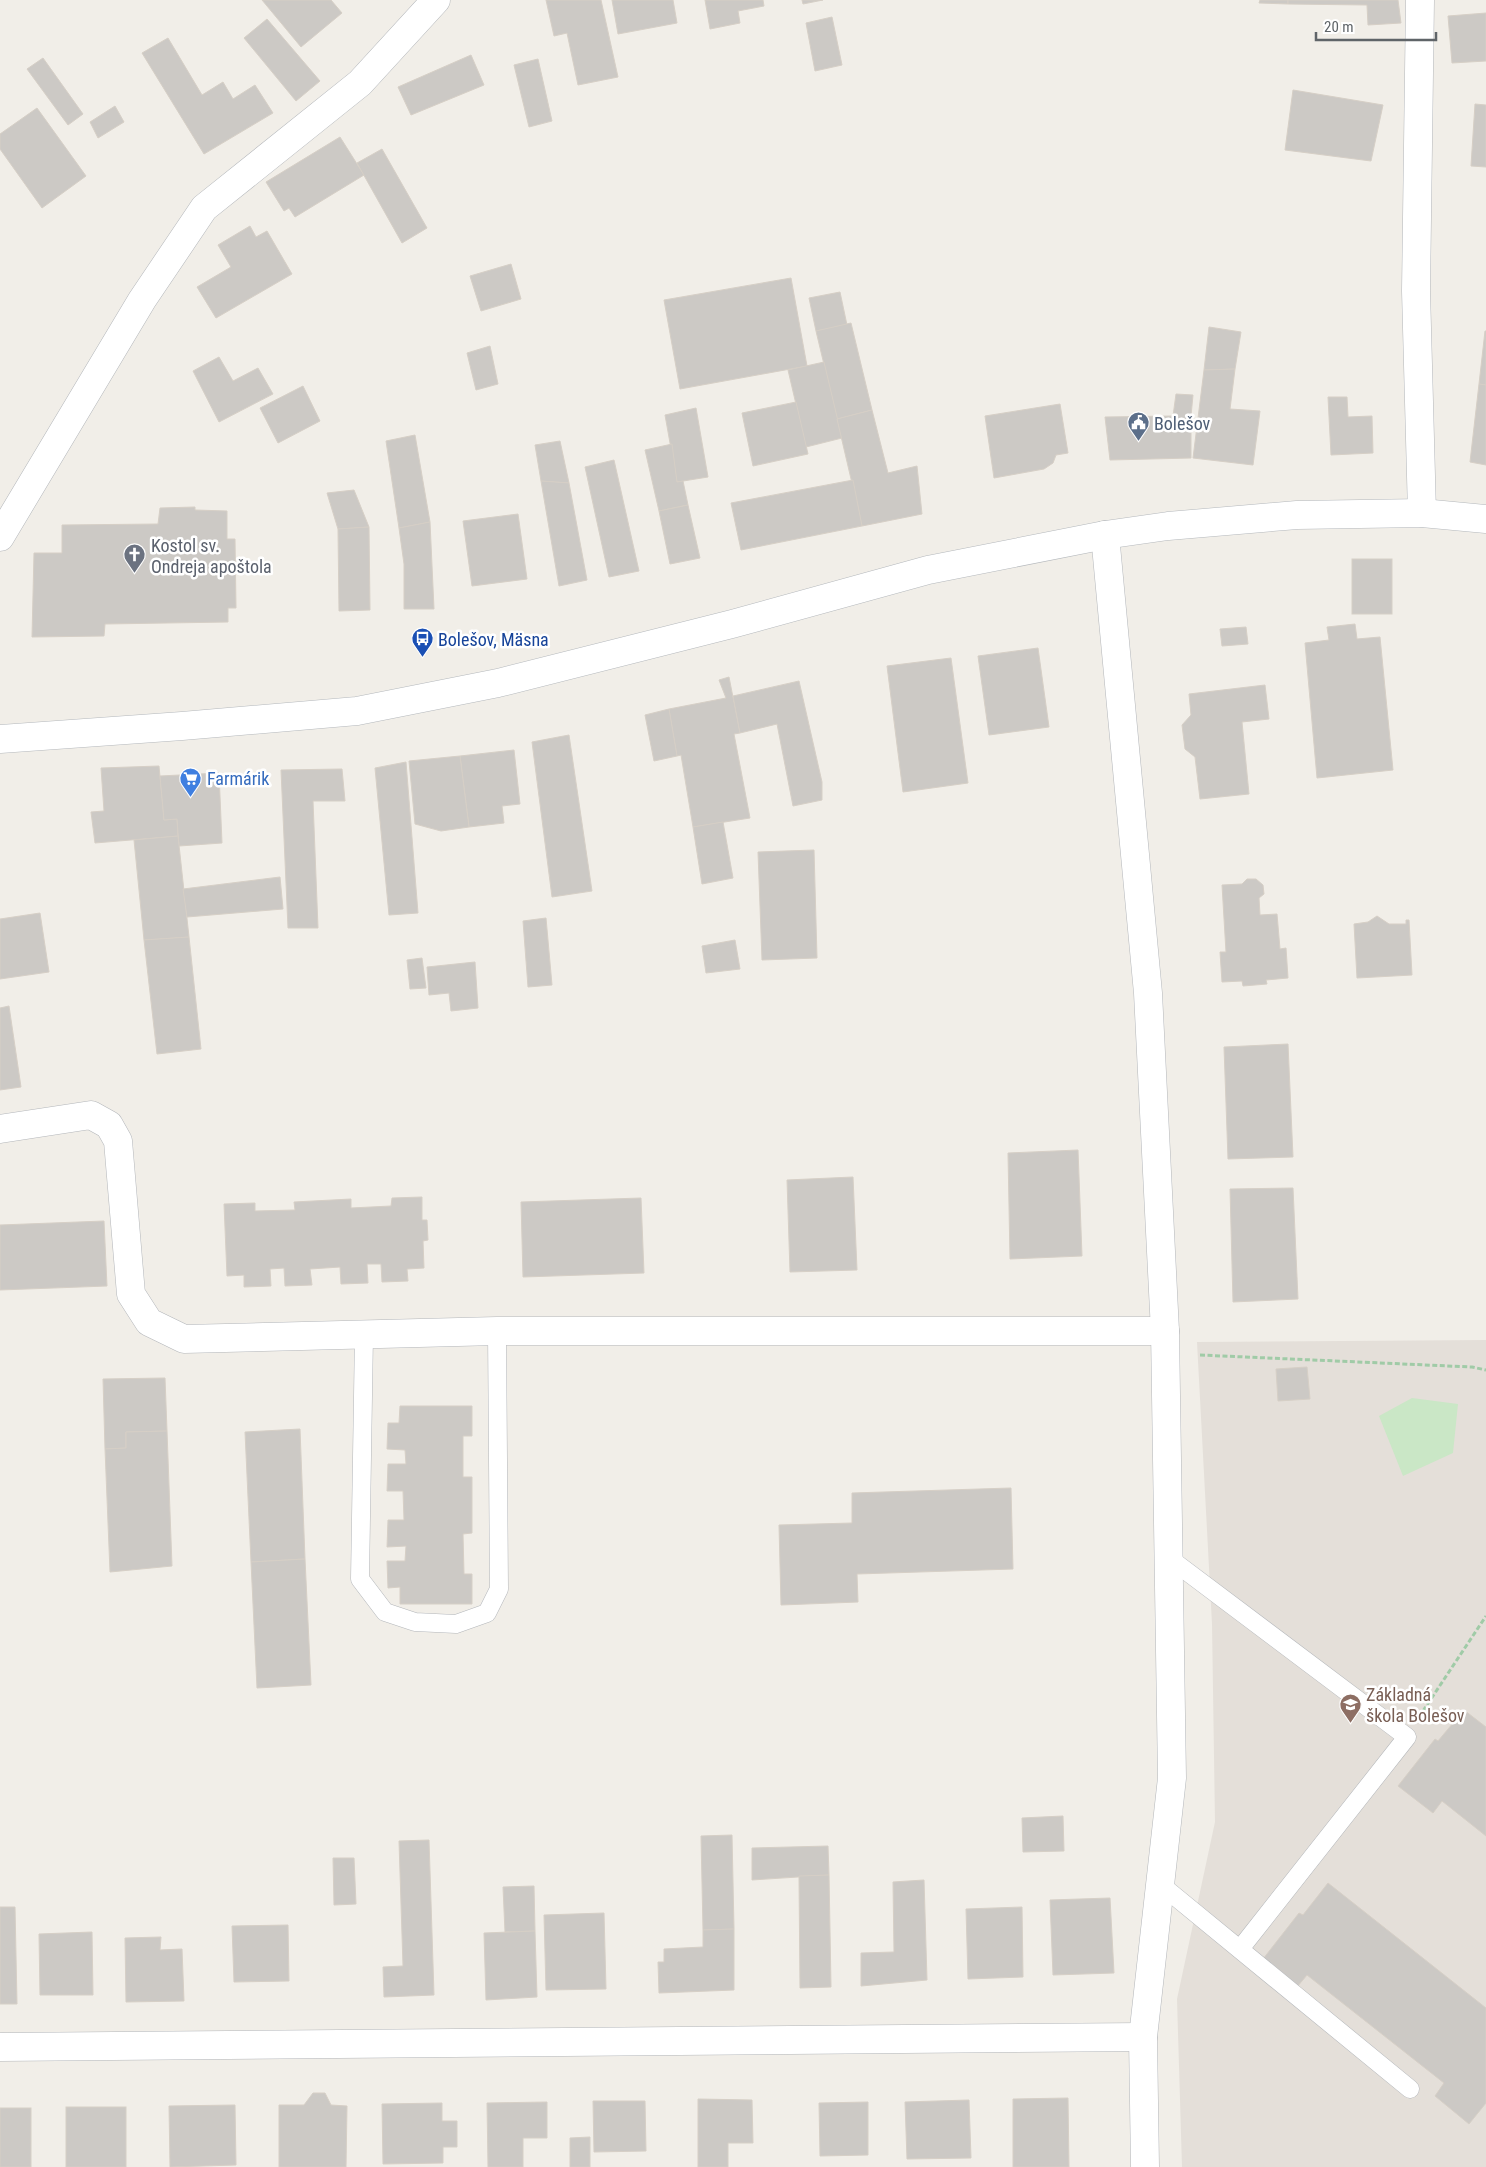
<svg xmlns="http://www.w3.org/2000/svg" width="1486" height="2167" font-family="'Roboto Condensed',sans-serif">
<style>
.education{fill:#e4dfd9}
.green{fill:#cae7c6}
.building{fill:#ccc9c5;stroke:#d6cfc6}
.lines{fill:none;stroke-linecap:round;stroke-linejoin:round}
.lane-casing{stroke:#b3b6ba;stroke-width:19}
.street-casing{stroke:#b3b6ba;stroke-width:29}
.secondary-casing{stroke:#b4b8bc;stroke-width:29}
.path{stroke:#a0cba7;stroke-width:3;stroke-dasharray:5 2.5;stroke-linecap:butt}
.lane{stroke:#fff;stroke-width:18}
.street{stroke:#fff;stroke-width:28}
.secondary{stroke:#fff;stroke-width:28}
.labels{text-anchor:middle;dominant-baseline:central;stroke-width:5;stroke-linejoin:round;paint-order:stroke}
.service-label{font-size:18px;fill:#4e5e75;stroke:#fff;text-anchor:start}
.worship-label{font-size:18px;fill:#5b616d;stroke:#fff;text-anchor:start}
.transit-label{font-size:18px;fill:#164399;stroke:#fff;text-anchor:start}
.shop-label{font-size:18px;fill:#366cbe;stroke:#fff;text-anchor:start}
.education-label{font-size:18px;fill:#785e54;stroke:#fff;text-anchor:start}
</style>
<rect width="100%" height="100%" fill="#f1eee8"/>
<!-- education -->
<polygon class="education" points="1486,1340 1486,2167 1182,2167 1177,1999 1215,1822 1212,1624 1197,1342"/>
<!-- green -->
<polygon class="green" points="1412,1398 1458,1404 1453,1453 1403,1476 1379,1416"/>
<!-- building -->
<g class="building">
<polygon points="262,0 331,0 342,13 301,47"/>
<polygon points="546,0 601,0 618,77 578,85 567,33 554,36"/>
<polygon points="612,0 673,0 677,23 618,34"/>
<polygon points="705,0 763,0 764,6 738,11 740,23 710,29"/>
<polygon points="802,0 823,0 803,4"/>
<polygon points="1260,0 1288,0 1288,4 1259,3"/>
<polygon points="1288,0 1398,0 1401,23 1368,25 1367,5 1288,4"/>
<polygon points="1486,13 1486,61 1452,63 1448,16"/>
<polygon points="832,17 842,65 815,71 806,23"/>
<polygon points="267,19 320,81 296,101 244,38"/>
<polygon points="168,38 202,95 223,82 233,99 255,85 273,113 204,154 142,53"/>
<polygon points="471,55 484,85 411,115 398,87"/>
<polygon points="43,58 83,114 68,125 27,69"/>
<polygon points="538,59 552,121 529,127 514,65"/>
<polygon points="1293,90 1383,105 1371,161 1285,150"/>
<polygon points="1475,104 1486,105 1486,167 1471,166"/>
<polygon points="115,106 124,122 98,138 90,122"/>
<polygon points="37,108 86,176 42,208 0,149 0,134"/>
<polygon points="340,137 364,175 295,217 289,208 284,211 266,182"/>
<polygon points="382,149 427,228 402,243 357,163"/>
<polygon points="250,226 256,237 267,231 292,274 216,318 197,287 231,267 218,245"/>
<polygon points="511,264 521,299 481,311 470,276"/>
<polygon points="791,278 807,366 680,389 664,300"/>
<polygon points="840,292 847,325 816,331 809,298"/>
<polygon points="851,323 872,410 837,419 816,331"/>
<polygon points="1209,327 1241,332 1235,369 1204,370"/>
<polygon points="1485,331 1486,331 1486,385 1479,384"/>
<polygon points="490,346 498,384 476,390 467,353"/>
<polygon points="219,357 233,381 258,368 273,394 219,422 193,371"/>
<polygon points="824,362 842,438 806,447 788,370"/>
<polygon points="1235,369 1230,409 1260,411 1253,465 1193,458 1204,370"/>
<polygon points="1479,384 1486,385 1486,465 1470,462"/>
<polygon points="303,386 320,421 278,443 260,408"/>
<polygon points="1176,394 1193,395 1191,416 1191,458 1110,460 1105,417 1173,416"/>
<polygon points="1328,397 1347,397 1348,417 1372,416 1373,453 1331,455"/>
<polygon points="796,402 808,454 753,466 742,413"/>
<polygon points="1060,404 1068,453 1056,455 1053,463 1044,469 994,478 985,416"/>
<polygon points="696,408 708,477 677,482 665,415"/>
<polygon points="872,410 888,473 917,466 922,514 862,526 837,419"/>
<polygon points="415,435 430,522 399,528 386,441"/>
<polygon points="560,441 569,483 541,481 535,445"/>
<polygon points="672,444 677,482 683,481 688,505 659,511 645,450"/>
<polygon points="614,460 639,571 609,577 585,467"/>
<polygon points="853,480 862,526 741,550 731,503"/>
<polygon points="541,481 569,483 587,580 559,586"/>
<polygon points="354,490 369,527 338,529 327,493"/>
<polygon points="688,505 700,558 670,564 659,511"/>
<polygon points="195,507 195,510 227,511 227,539 235,539 236,608 228,608 228,622 105,624 104,636 32,637 34,553 62,553 62,525 158,524 160,508"/>
<polygon points="518,514 527,579 472,586 463,521"/>
<polygon points="430,522 434,609 404,609 404,564 399,528"/>
<polygon points="369,527 370,610 339,611 338,529"/>
<rect x="1352" y="559" width="40" height="55"/>
<polygon points="1355,624 1357,639 1380,637 1393,770 1317,778 1305,643 1329,640 1327,627"/>
<polygon points="1246,627 1248,644 1222,646 1220,629"/>
<polygon points="1038,648 1049,727 989,735 978,656"/>
<polygon points="951,658 968,783 903,792 887,666"/>
<polygon points="729,677 740,733 734,734 750,818 693,827 681,755 677,756 669,709 726,698 719,680"/>
<polygon points="799,681 822,782 822,800 793,806 777,724 740,733 733,696"/>
<polygon points="1265,685 1269,719 1242,722 1249,794 1200,799 1195,757 1185,749 1182,725 1191,715 1189,694"/>
<polygon points="669,709 677,756 654,761 645,715"/>
<polygon points="569,735 592,891 552,897 532,742"/>
<polygon points="514,750 520,804 502,806 504,823 469,827 460,756"/>
<polygon points="460,756 469,827 441,831 415,824 409,761"/>
<polygon points="406,762 418,913 389,915 375,768"/>
<polygon points="159,766 164,820 177,819 178,836 95,843 91,812 104,811 101,768"/>
<polygon points="342,769 345,801 313,801 318,928 288,928 281,770"/>
<polygon points="219,773 222,843 179,846 177,819 164,820 160,776"/>
<polygon points="723,822 733,878 702,884 693,827"/>
<polygon points="178,836 189,937 144,940 134,840"/>
<polygon points="814,850 817,958 762,960 758,852"/>
<polygon points="280,877 283,909 187,917 183,889"/>
<polygon points="1247,879 1256,879 1263,885 1264,894 1259,898 1260,915 1277,914 1280,949 1286,948 1288,978 1266,980 1267,984 1243,986 1242,981 1222,982 1220,952 1226,952 1222,885 1242,884"/>
<polygon points="40,913 49,972 0,979 0,919"/>
<polygon points="1377,916 1389,924 1406,924 1406,920 1409,920 1412,975 1357,978 1354,924 1368,922"/>
<polygon points="546,918 552,985 528,987 523,921"/>
<polygon points="189,937 201,1049 157,1054 144,940"/>
<polygon points="735,940 740,969 706,973 702,946"/>
<polygon points="422,958 426,988 410,989 407,960"/>
<polygon points="475,962 478,1008 451,1011 449,993 429,995 427,967"/>
<polygon points="9,1006 21,1087 0,1090 0,1008"/>
<polygon points="1288,1044 1293,1157 1228,1159 1224,1047"/>
<polygon points="1078,1150 1082,1256 1010,1259 1008,1153"/>
<polygon points="853,1177 857,1270 790,1272 787,1180"/>
<polygon points="1293,1188 1298,1299 1233,1302 1230,1189"/>
<polygon points="422,1197 422,1220 427,1220 428,1240 423,1241 424,1268 407,1269 408,1281 382,1282 381,1264 367,1264 368,1283 341,1284 340,1267 310,1269 312,1285 285,1286 284,1268 270,1269 271,1286 244,1287 244,1275 227,1276 224,1204 255,1203 255,1211 295,1210 294,1202 351,1199 351,1208 391,1206 392,1198"/>
<polygon points="641,1198 644,1273 523,1277 521,1202"/>
<polygon points="104,1221 107,1286 0,1290 0,1225"/>
<polygon points="1307,1367 1310,1399 1278,1401 1276,1369"/>
<polygon points="165,1378 167,1431 126,1432 126,1448 105,1449 103,1379"/>
<polygon points="400,1406 472,1406 472,1436 463,1436 463,1477 472,1477 472,1533 463,1534 464,1574 472,1574 472,1604 400,1604 400,1587 388,1588 387,1561 405,1561 406,1546 387,1547 388,1520 404,1520 403,1491 387,1491 388,1464 406,1464 405,1450 387,1449 388,1423 399,1423"/>
<polygon points="300,1429 305,1559 251,1562 245,1432"/>
<polygon points="167,1431 172,1566 110,1572 105,1449 126,1448 126,1432"/>
<polygon points="1011,1488 1013,1569 857,1574 858,1602 781,1605 779,1525 852,1523 852,1493"/>
<polygon points="305,1559 311,1685 257,1688 251,1562"/>
<polygon points="1464,1710 1486,1727 1486,1836 1442,1801 1433,1813 1398,1786 1435,1739 1438,1741"/>
<polygon points="1063,1816 1064,1851 1023,1852 1022,1818"/>
<polygon points="732,1835 734,1929 703,1930 701,1836"/>
<polygon points="429,1840 434,1995 384,1997 383,1967 403,1966 399,1841"/>
<polygon points="828,1846 829,1875 752,1880 752,1848"/>
<polygon points="333,1858 354,1858 356,1904 334,1905"/>
<polygon points="829,1875 831,1987 800,1988 799,1876"/>
<polygon points="924,1880 927,1980 861,1986 861,1953 894,1952 893,1882"/>
<polygon points="1328,1883 1486,2008 1486,2103 1469,2124 1435,2096 1444,2083 1307,1975 1297,1987 1263,1959 1299,1913 1303,1915"/>
<polygon points="534,1886 535,1931 505,1932 503,1887"/>
<polygon points="1110,1898 1114,1973 1053,1975 1050,1900"/>
<polygon points="0,1907 15,1907 17,2004 0,2004"/>
<polygon points="1022,1907 1023,1977 968,1979 966,1909"/>
<polygon points="604,1913 606,1989 546,1990 544,1915"/>
<polygon points="288,1925 289,1981 234,1982 232,1926"/>
<polygon points="734,1929 734,1990 659,1993 658,1962 664,1962 664,1949 703,1947 703,1930"/>
<polygon points="535,1931 537,1997 486,2000 484,1933"/>
<polygon points="92,1932 93,1995 40,1995 39,1934"/>
<polygon points="161,1937 160,1950 182,1949 184,2001 126,2002 125,1938"/>
<polygon points="313,2093 325,2093 331,2105 347,2106 346,2167 279,2167 279,2105 304,2105"/>
<polygon points="1068,2098 1069,2167 1013,2167 1013,2099"/>
<polygon points="698,2099 752,2100 753,2143 728,2143 728,2167 698,2167"/>
<polygon points="969,2100 971,2158 907,2159 905,2102"/>
<polygon points="593,2101 645,2101 646,2151 594,2152"/>
<polygon points="547,2102 547,2138 523,2138 523,2167 488,2167 487,2103"/>
<polygon points="868,2102 868,2155 820,2156 819,2103"/>
<polygon points="442,2103 442,2121 457,2121 457,2147 443,2147 443,2163 383,2164 382,2104"/>
<polygon points="235,2105 236,2165 170,2167 169,2106"/>
<rect x="66" y="2107" width="60" height="60"/>
<rect x="0" y="2108" width="31" height="59"/>
<polygon points="590,2137 590,2167 570,2167 570,2138"/>
</g>
<g class="lines">
<defs>
<g id="lane">
<polyline points="364,1335 360,1579 385,1612 415,1622 456,1624 487,1613 499,1589 497,1331"/>
<polyline points="1169,1558 1407,1737 1240,1949"/>
<polyline points="1160,1884 1410,2089"/>
</g>
<g id="street">
<polyline points="1420,0 1416,291 1422,513"/>
<polyline points="1105,535 1148,993 1165,1331 1172,1778 1143,2037 1145,2167"/>
<polyline points="0,537 142,300 204,208 360,83 436,0"/>
<polyline points="0,1129 91,1115 109,1125 118,1141 131,1294 149,1322 184,1339 497,1331 1165,1331"/>
<polyline points="0,2047 1143,2037"/>
</g>
<polyline id="secondary" points="0,739 182,726 357,711 498,683 732,624 928,570 1105,535 1168,526 1297,515 1422,513 1486,519"/>
</defs>
<!-- lane casing -->
<use href="#lane" class="lane-casing"/>
<!-- street casing -->
<use href="#street" class="street-casing"/>
<!-- secondary casing -->
<use href="#secondary" class="secondary-casing"/>
<!-- path -->
<g class="path">
<polyline points="1200,1355 1472,1367 1486,1370"/>
<polyline points="1423,1711 1486,1616"/>
</g>
<!-- lane -->
<use href="#lane" class="lane"/>
<!-- street -->
<use href="#street" class="street"/>
<!-- secondary -->
<use href="#secondary" class="secondary"/>
</g>
<!-- icons -->
<defs>
<symbol id="civic-pin" viewBox="-11 -11 22 30"><path d="M0 17L-7.5 6A9.5 9.5 0 1 1 7.5 6Z" fill="#5c6f8a" stroke="#fff"/><path d="M-.6-6.5H3V-4.5H.6V-3L4-1V1h2V6H-6V1h2V-1L-.6-3ZM-1.2 2.5V6h2.4V2.5Z" fill="#fff"/></symbol>
<symbol id="church-pin" viewBox="-11 -11 22 30"><path d="M0 17L-7.5 6A9.5 9.5 0 1 1 7.5 6Z" fill="#6b7280" stroke="#fff"/><path d="M-1.2-6h2.4v3.5h3.3v2.4h-3.3V6h-2.4V-.1h-3.3v-2.4h3.3Z" fill="#fff"/></symbol>
<symbol id="bus-pin" viewBox="-11 -11 22 30"><path d="M0 17L-7.5 6A9.5 9.5 0 1 1 7.5 6Z" fill="#1a4fb4" stroke="#fff"/><path d="M-5-6H5V4H4V6H2V4H-2V6H-4V4H-5ZM-3.5-4V0h7V-4ZM-3.5 1.2v1.5H-2V1.2ZM2 1.2v1.5H3.5V1.2Z" fill="#fff"/></symbol>
<symbol id="supermarket-pin" viewBox="-11 -11 22 30"><path d="M0 17L-7.5 6A9.5 9.5 0 1 1 7.5 6Z" fill="#3f7fe0" stroke="#fff"/><path d="M-6-5.5h2.5l.6 2H6L4.5 2H-2.5L-4.4-4H-6ZM-1.5 3.2a1.3 1.3 0 1 0 .1 0ZM3 3.2a1.3 1.3 0 1 0 .1 0Z" fill="#fff"/></symbol>
<symbol id="school-pin" viewBox="-11 -11 22 30"><path d="M0 17L-7.5 6A9.5 9.5 0 1 1 7.5 6Z" fill="#8d6e63" stroke="#fff"/><path d="M0-5L7-2L0 1L-7-2ZM-4 1L0 2.5L4 1V4Q0 6-4 4Z" fill="#fff"/></symbol>
</defs>
<g fill-rule="evenodd">
<use href="#civic-pin" x="1126" y="410" width="25" height="34"/>
<use href="#church-pin" x="122" y="542" width="25" height="34"/>
<use href="#bus-pin" x="410" y="626" width="25" height="34"/>
<use href="#supermarket-pin" x="178" y="766" width="25" height="34"/>
<use href="#school-pin" x="1338" y="1692" width="25" height="34"/>
</g>
<g class="labels">
<!-- service labels -->
<g class="service-label">
<text x="1154" y="423">Bolešov</text>
</g>
<!-- worship labels -->
<g class="worship-label">
<text x="151" y="545">Kostol sv.<tspan x="151" dy="21">Ondreja apoštola</tspan></text>
</g>
<!-- transit labels -->
<g class="transit-label">
<text x="438" y="639">Bolešov, Mäsna</text>
</g>
<!-- shop labels -->
<g class="shop-label">
<text x="207" y="778">Farmárik</text>
</g>
<!-- education labels -->
<g class="education-label">
<text x="1366" y="1694">Základná<tspan x="1366" dy="21">škola Bolešov</tspan></text>
</g>
</g>
<!-- scale -->
<path d="M1316 32v8h120v-8" fill="none" stroke="#5f6468" stroke-width="2.5"/>
<text x="1324" y="32" font-size="15" fill="#5f6468" stroke="#ffffff" stroke-width="4" paint-order="stroke">20 m</text>
</svg>
